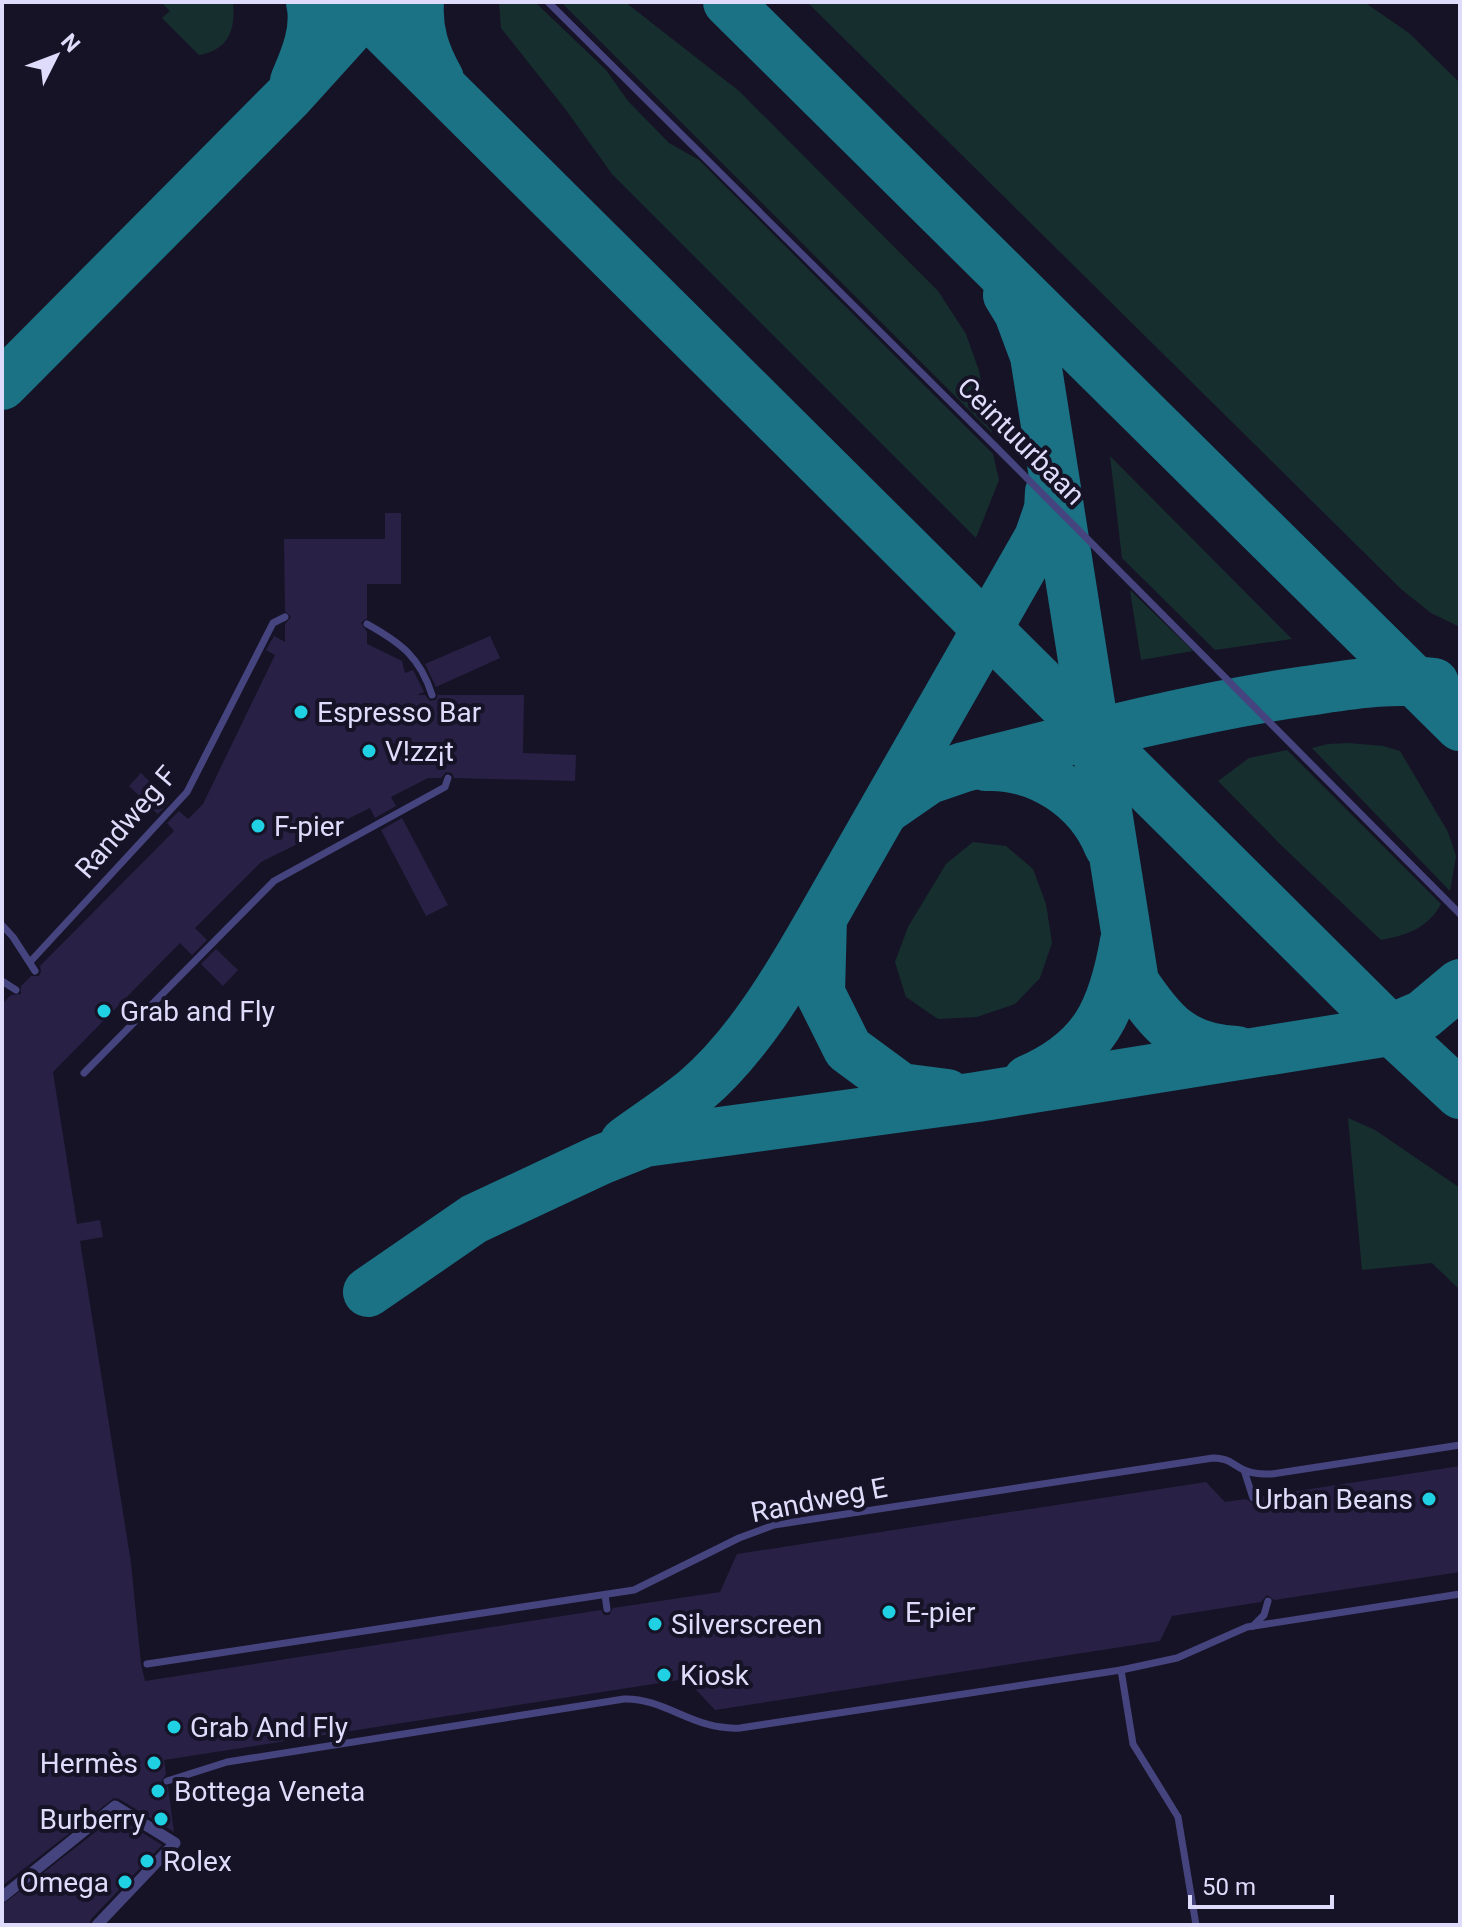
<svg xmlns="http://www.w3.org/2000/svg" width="1462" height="1927" font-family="Roboto,sans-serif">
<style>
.grass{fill:#162f2e}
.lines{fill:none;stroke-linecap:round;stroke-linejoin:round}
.taxiway{stroke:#1a7284;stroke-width:50}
.building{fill:#282145}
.service{stroke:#46447f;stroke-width:7}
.pedestrian{stroke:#46447f;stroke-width:11}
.poi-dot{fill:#1fd1e3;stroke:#161326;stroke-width:3}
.labels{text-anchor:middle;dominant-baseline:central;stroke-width:8;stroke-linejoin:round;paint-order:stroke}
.street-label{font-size:28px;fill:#dfdcfb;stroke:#161326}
.poi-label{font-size:28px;fill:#dfdcfb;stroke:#161326;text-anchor:start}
</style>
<rect width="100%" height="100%" fill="#161326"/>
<!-- grass -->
<g class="grass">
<path d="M161 2H233C236 30 228 50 199 55L162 18 170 11Z"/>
<polygon points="499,2 535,2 606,70 628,101 669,143 699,160 993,454 999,480 976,538 612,174 566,110 501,28"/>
<polygon points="561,2 625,2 739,91 938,291 966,334 979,371 992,433"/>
<polygon points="807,2 1364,2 1409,33 1460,83 1460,627 1431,613 1401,589"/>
<polygon points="1110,456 1292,639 1215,650 1122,558"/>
<polygon points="1130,590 1193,651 1141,660"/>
<polygon points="1349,743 1383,746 1400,751 1448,832 1456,856 1450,891 1312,748 1328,744"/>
<path d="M1287 750 1441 904C1428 928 1407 935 1381 940L1283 847 1218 781 1249 758Z"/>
<polygon points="973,842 1006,846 1033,869 1046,904 1052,943 1040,978 1015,1004 977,1017 938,1019 906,997 895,962 908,927 946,864"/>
<polygon points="1348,1118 1375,1130 1460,1188 1460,1290 1432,1263 1362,1270"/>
</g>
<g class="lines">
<!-- taxiway -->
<g class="taxiway">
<polyline points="356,2 1390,1029 1460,1094"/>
<path d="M419 2C417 31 425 54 439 79"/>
<polyline points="728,2 1460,726"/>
<path d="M295 81C306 56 317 29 311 2"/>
<path d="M1008 295 1019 313 1035 356 1134 982C1162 1024 1183 1049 1237 1051"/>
<polyline points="2,385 288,97 374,2"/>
<path d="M986 766C1039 764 1089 797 1109 846"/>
<path d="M887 808 929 779 964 767C1078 738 1190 708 1306 691 1348 685 1392 677 1434 683"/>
<path d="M1028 1080C1095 1051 1113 1010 1125 941"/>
<polyline points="947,1094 901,1088 848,1049 820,993 822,918 1039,538 1049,509 1050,492"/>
<path d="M625 1142C648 1125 673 1109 695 1091 746 1048 786 981 819 923"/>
<polyline points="368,1292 474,1219 600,1160 645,1142 977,1097 1383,1032 1423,1015 1460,984"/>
</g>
</g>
<!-- building -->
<g class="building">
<polygon points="385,513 401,513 401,584 367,584 367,618 361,623 367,632 367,644 402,661 405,673 413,670 424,692 417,695 425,695 430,701 436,700 438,695 524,695 523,753 576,755 575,781 454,778 452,773 446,772 441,778 428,778 391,797 396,806 375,818 370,808 261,862 195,928 207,940 192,955 180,943 53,1072 77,1224 100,1220 103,1237 80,1241 131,1563 141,1664 145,1681 601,1610 604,1615 609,1615 613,1608 720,1592 737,1554 1206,1482 1225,1502 1246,1499 1254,1504 1259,1497 1460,1466 1460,1572 1274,1600 1267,1595 1261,1602 1172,1616 1160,1641 715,1710 686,1679 164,1760 166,1774 161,1782 168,1787 174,1832 119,1799 114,1798 2,1886 2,1004 11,995 21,994 21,986 31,976 39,976 41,971 40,966 174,831 167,823 179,811 188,819 203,804 275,655 266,650 274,636 285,642 285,624 291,617 285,611 284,539 385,539"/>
<polygon points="490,636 500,658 436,687 425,664"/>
<polygon points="141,773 169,802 158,814 129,786"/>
<polygon points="402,818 448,905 426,916 381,830"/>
<polygon points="216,949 238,970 223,986 201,964"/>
<polygon points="116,1816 162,1845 91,1919 89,1925 2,1925 2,1905"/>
</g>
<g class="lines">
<!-- service -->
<g class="service">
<polyline points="548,2 994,445 1460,914"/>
<path d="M367 624C401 643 420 657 432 695"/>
<polyline points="2,925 13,937 35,971"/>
<polyline points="30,962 187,792 273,623 285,617"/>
<polyline points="2,981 16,990"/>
<polyline points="84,1073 274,881 445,787 448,778"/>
<polyline points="1244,1470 1253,1498"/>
<polyline points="605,1595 607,1609"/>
<polyline points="1253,1626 1264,1615 1268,1601"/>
<path d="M147 1664 634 1590 739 1538 774 1525 1213 1458C1231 1459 1230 1463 1244 1470 1253 1474 1262 1474 1272 1474L1460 1445"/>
<polyline points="1121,1670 1133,1744 1178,1817 1196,1925"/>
<path d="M167 1781 227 1762 624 1699C666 1698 694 1731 740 1728L1121 1670 1177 1658 1247 1627 1460 1594"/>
</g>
<!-- pedestrian -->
<polyline class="pedestrian" points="2,1897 115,1806 175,1843 97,1925"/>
</g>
<!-- markers -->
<g class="poi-dot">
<circle cx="301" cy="712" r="8"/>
<circle cx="369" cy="751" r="8"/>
<circle cx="258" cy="826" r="8"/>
<circle cx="104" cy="1011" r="8"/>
<circle cx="1429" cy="1499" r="8"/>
<circle cx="889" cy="1612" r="8"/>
<circle cx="655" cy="1624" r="8"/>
<circle cx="664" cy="1675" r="8"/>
<circle cx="174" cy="1727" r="8"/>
<circle cx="154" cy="1763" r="8"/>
<circle cx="158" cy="1791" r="8"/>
<circle cx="161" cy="1819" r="8"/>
<circle cx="147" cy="1861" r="8"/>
<circle cx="125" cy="1882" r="8"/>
</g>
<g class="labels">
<!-- street labels -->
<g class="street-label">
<text transform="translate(1021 441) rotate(45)">Ceintuurbaan</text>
<text transform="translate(126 822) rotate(-49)">Randweg F</text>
<text transform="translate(819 1500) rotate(-11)">Randweg E</text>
</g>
<!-- poi labels -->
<g class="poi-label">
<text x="317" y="712">Espresso Bar</text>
<text x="385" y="751">V!zz¡t</text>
<text x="274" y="826">F-pier</text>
<text x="120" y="1011">Grab and Fly</text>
<text x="1413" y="1499" text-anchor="end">Urban Beans</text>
<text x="905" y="1612">E-pier</text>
<text x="671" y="1624">Silverscreen</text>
<text x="680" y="1675">Kiosk</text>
<text x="190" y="1727">Grab And Fly</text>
<text x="138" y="1763" text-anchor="end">Hermès</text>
<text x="174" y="1791">Bottega Veneta</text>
<text x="145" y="1819" text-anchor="end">Burberry</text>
<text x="163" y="1861">Rolex</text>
<text x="109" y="1882" text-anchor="end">Omega</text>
</g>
</g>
<!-- border -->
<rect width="1462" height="1927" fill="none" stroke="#dfdcfb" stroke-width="8"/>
<!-- north arrow -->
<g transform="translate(56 56) rotate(48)" stroke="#161326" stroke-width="6" paint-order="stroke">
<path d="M0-6L14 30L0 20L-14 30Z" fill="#dfdcfb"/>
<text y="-12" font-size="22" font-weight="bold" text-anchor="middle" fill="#dfdcfb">N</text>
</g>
<!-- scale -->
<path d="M1190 1895v12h142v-12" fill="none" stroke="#dfdcfb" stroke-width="4"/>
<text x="1202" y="1895" font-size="24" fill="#dfdcfb" stroke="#161326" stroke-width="6" paint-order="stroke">50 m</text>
</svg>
